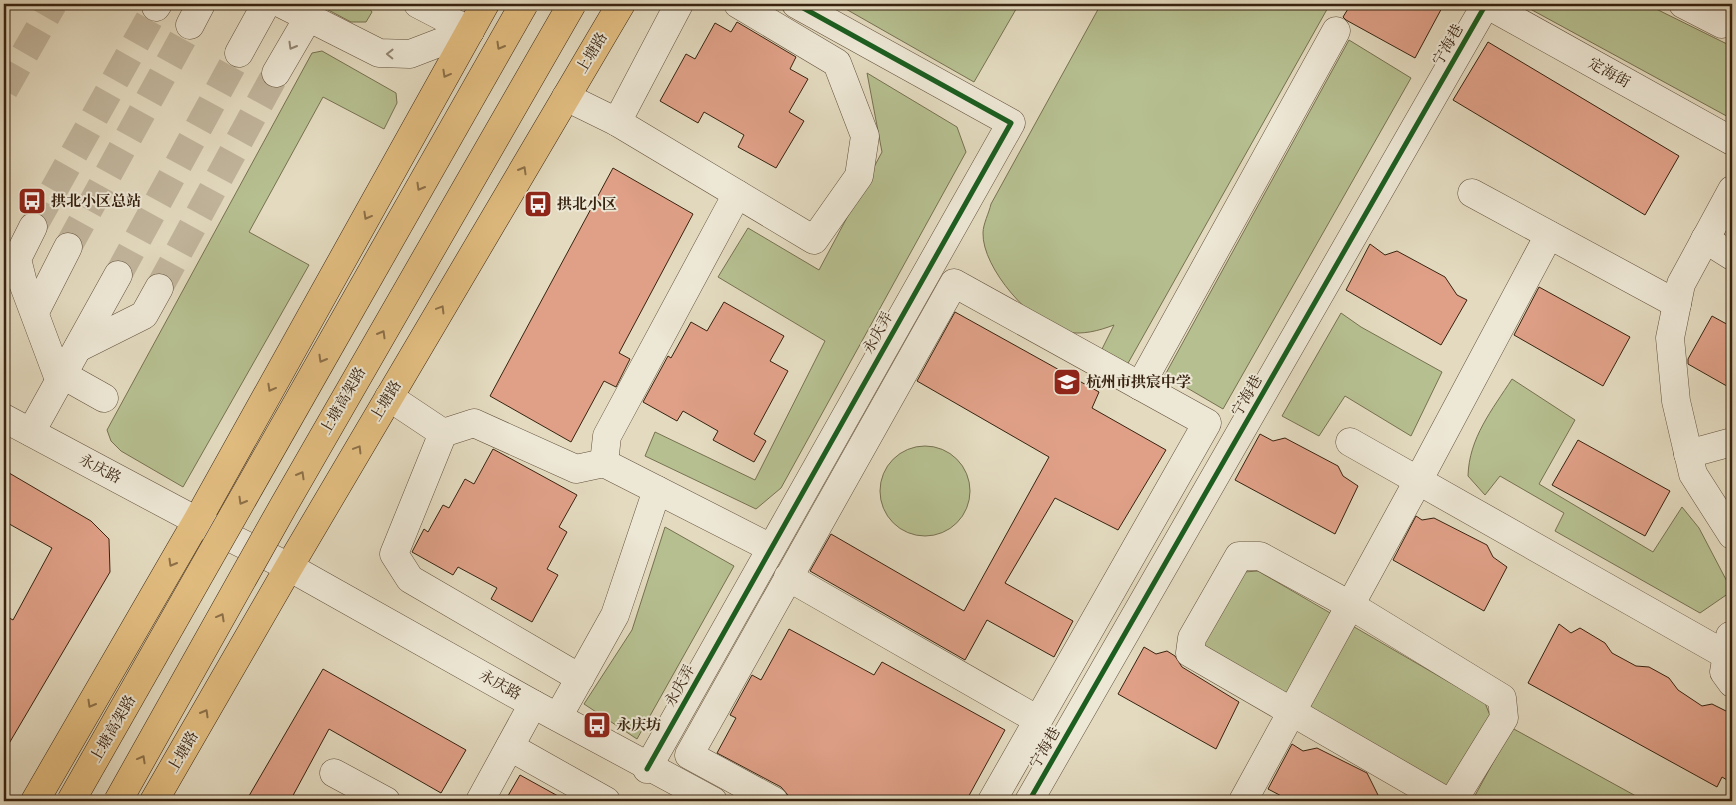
<svg xmlns="http://www.w3.org/2000/svg" width="1736" height="805" font-family="'Libre Bodoni','Noto Serif SC',serif">
<style>
.green{fill:#b6bf90;stroke:#777150}
.building{fill:#dfa087;stroke:#382310}
.lines{fill:none;stroke-linecap:round;stroke-linejoin:round}
.minor-tunnel{stroke:#c1b59c;stroke-width:28;stroke-dasharray:28 14;stroke-linecap:butt}
.minor-casing{stroke:#63513c;stroke-width:29}
.major-casing{stroke:#382310;stroke-width:29}
.minor{stroke:#ede7d5;stroke-width:28}
.major{stroke:#e2bd80;stroke-width:28}
.highway-bridge-casing{stroke:#382310;stroke-width:29;stroke-linecap:butt}
.highway-bridge{stroke:#e2bd80;stroke-width:28}
.cycleway-casing{stroke:#ede7d5;stroke-width:8}
.cycleway{stroke:#1b5e20;stroke-width:5}
.oneway{stroke:#928572}
.oneway2{stroke:#8d7048}
.labels{text-anchor:middle;dominant-baseline:central;stroke-width:4;stroke-linejoin:round;paint-order:stroke}
.street-label{font-size:15px;fill:#382310;stroke:#ede7d5}
.poi-label{font-size:15px;font-weight:bold;fill:#382310;stroke:#ede7d5;text-anchor:start}
</style>
<rect width="100%" height="100%" fill="#e3dabf"/>
<filter id="stains"><feTurbulence type="fractalNoise" baseFrequency=".004" numOctaves="4"/><feColorMatrix values="0 0 0 0 .2 0 0 0 0 .09 0 0 0 0 .02 0 0 0 .5 -.17"/></filter>
<radialGradient id="worn" r=".72"><stop offset=".6" stop-color="#630" stop-opacity="0"/><stop offset="1" stop-color="#630" stop-opacity=".3"/></radialGradient>
<!-- green -->
<g class="green">
<polygon points="317,4 366,4 372,12 366,22 351,22"/>
<polygon points="837,4 1019,4 974,82"/>
<path d="M1101 4H1330L1127 365 1102 349 1114 325C1098 331 1083 335 1065 332 1032 325 982 268 983 233 983 224 989 213 991 204Z"/>
<polygon points="1521,4 1646,4 1729,45 1732,44 1732,119"/>
<polygon points="1349,40 1411,78 1223,409 1165,375"/>
<polygon points="322,51 396,93 397,103 384,129 323,97 249,232 309,265 183,487 121,451 111,441 107,430 312,53"/>
<polygon points="867,73 957,127 966,152 781,488 756,509 645,456 655,432 755,480 825,341 718,277 748,228 819,270 882,152"/>
<polygon points="1341,313 1361,327 1442,372 1411,436 1345,396 1319,436 1282,416"/>
<path d="M1512 379 1575 420 1539 484 1653 552 1682 507 1699 528 1732 591 1700 613 1555 531 1564 513 1500 476 1485 495 1468 476C1469 438 1492 410 1512 379Z"/>
<circle cx="925" cy="491" r="45"/>
<polygon points="665,527 734,566 637,739 584,704 632,630"/>
<polygon points="1258,571 1485,703 1491,718 1446,787 1201,647 1244,572"/>
<polygon points="1512,728 1645,801 1472,801"/>
</g>
<!-- building -->
<g class="building">
<polygon points="1351,4 1444,4 1415,58 1346,20 1343,17"/>
<polygon points="737,22 796,57 790,69 808,79 789,112 804,121 776,168 738,147 744,135 704,112 698,123 660,101 686,54 695,59 715,23 731,32"/>
<polygon points="1488,42 1679,156 1645,215 1453,100"/>
<polygon points="613,168 693,214 619,353 630,359 616,387 604,381 571,442 490,396"/>
<polygon points="1370,244 1385,255 1397,251 1445,277 1457,295 1467,300 1441,345 1346,290"/>
<polygon points="1539,287 1630,337 1603,386 1514,335"/>
<polygon points="724,302 784,336 770,361 788,371 754,434 766,441 754,462 713,440 718,431 683,411 677,421 643,402 668,356 671,358 691,322 707,331"/>
<polygon points="955,312 1099,392 1092,408 1166,450 1118,530 1055,498 1005,583 1073,621 1054,657 987,620 965,660 810,571 831,534 964,611 1049,457 917,381"/>
<polygon points="1712,316 1732,327 1732,389 1688,364 1688,359"/>
<polygon points="1260,434 1273,441 1285,438 1338,466 1343,476 1358,486 1335,534 1235,480"/>
<polygon points="1578,440 1670,491 1645,536 1552,485"/>
<polygon points="493,449 577,495 559,527 567,532 547,569 558,575 532,622 491,599 497,588 458,567 453,575 412,552 424,529 428,532 443,505 449,508 465,479 474,484"/>
<polygon points="4,470 91,521 109,539 110,572 4,752 4,615 13,620 52,548 4,521"/>
<polygon points="1416,516 1422,520 1434,518 1487,545 1493,557 1507,567 1484,611 1393,560"/>
<polygon points="1559,624 1571,633 1580,628 1605,643 1612,653 1636,666 1649,667 1669,678 1678,690 1702,706 1712,704 1732,714 1732,783 1722,777 1717,787 1528,683"/>
<polygon points="789,629 874,675 882,662 1005,730 966,801 793,801 781,787 717,753 736,718 730,715 752,675 761,680"/>
<polygon points="1144,647 1156,654 1167,651 1175,656 1182,667 1239,702 1216,749 1118,694"/>
<polygon points="323,669 466,750 441,793 329,729 290,801 246,801"/>
<polygon points="1292,744 1303,751 1317,748 1367,773 1381,801 1291,801 1268,789"/>
<polygon points="520,775 567,801 505,801"/>
</g>
<g class="lines">
<!-- minor-tunnel -->
<g class="minor-tunnel">
<polyline points="4,90 53,4"/>
<polyline points="33,227 156,7"/>
<polyline points="68,247 190,25"/>
<polyline points="118,275 239,53"/>
<polyline points="159,288 276,73"/>
</g>
<defs>
<g id="minor">
<polyline points="282,4 379,53 410,54 470,31"/>
<polyline points="418,4 470,31"/>
<polyline points="1486,4 1732,141"/>
<polyline points="1683,4 1722,24"/>
<polyline points="156,7 158,4"/>
<polyline points="190,25 201,4"/>
<polyline points="239,53 266,4"/>
<polyline points="276,73 308,18"/>
<polyline points="566,97 617,122 814,240 859,176 865,136 837,63 738,4"/>
<polyline points="617,122 679,4"/>
<polyline points="1732,190 1681,284 1670,338 1676,401 1693,474 1732,535"/>
<polyline points="1472,193 1677,304"/>
<polyline points="33,227 17,259 23,283 60,382"/>
<polyline points="1705,239 1732,256"/>
<polyline points="35,312 68,247"/>
<polyline points="78,348 144,315 159,288"/>
<polyline points="63,375 104,398"/>
<polyline points="1140,386 1336,31"/>
<polyline points="389,397 443,433"/>
<polyline points="4,418 197,521 289,567 533,704 713,801"/>
<polyline points="31,432 118,275"/>
<polyline points="1350,442 1726,655"/>
<polyline points="1688,454 1732,442"/>
<polyline points="604,463 607,436 737,194"/>
<polyline points="788,577 1038,720"/>
<polyline points="1732,636 1730,636 1724,672 1732,683"/>
<polyline points="580,678 410,579 394,554 443,433 474,423 576,469 604,463 771,548"/>
<polyline points="558,717 615,615 657,490"/>
<polyline points="510,747 606,801"/>
<polyline points="647,769 1011,123 796,4"/>
<polyline points="334,773 386,801"/>
<polyline points="480,801 533,704"/>
<polyline points="774,801 689,755 954,283 1207,423 992,801"/>
<polyline points="1029,801 1486,4"/>
<polyline points="1243,801 1418,481 1549,235"/>
<polyline points="1446,801 1190,653 1192,638 1239,556 1260,556 1350,605 1502,698 1504,718 1453,801"/>
</g>
<g id="major">
<polyline points="35,801 197,521 485,4"/>
<polyline points="154,801 289,567 621,4"/>
</g>
</defs>
<!-- minor casing -->
<use href="#minor" class="minor-casing"/>
<!-- major casing -->
<use href="#major" class="major-casing"/>
<!-- minor -->
<use href="#minor" class="minor"/>
<!-- major -->
<use href="#major" class="major"/>
<defs>
<g id="highway-bridge">
<polyline points="71,801 524,4"/>
<polyline points="118,801 284,505 572,4"/>
</g>
</defs>
<!-- highway-bridge casing -->
<use href="#highway-bridge" class="highway-bridge-casing"/>
<!-- highway-bridge -->
<use href="#highway-bridge" class="highway-bridge"/>
<defs>
<g id="cycleway">
<polyline points="647,769 1011,123 796,4"/>
<polyline points="1029,801 1486,4"/>
</g>
</defs>
<!-- cycleway casing -->
<use href="#cycleway" class="cycleway-casing"/>
<!-- cycleway -->
<use href="#cycleway" class="cycleway"/>
</g>
<!-- one-way arrows -->
<defs><path id="oneway-chevron" d="M-2-3.5L2.5 0L-2 3.5" fill="none" stroke-width="1.6" stroke-linecap="round" stroke-linejoin="round" transform="scale(1.25)"/></defs>
<g class="oneway">
<use href="#oneway-chevron" transform="translate(292 46) rotate(120)"/>
<use href="#oneway-chevron" transform="translate(390 54) rotate(-179)"/>
</g>
<g class="oneway2">
<use href="#oneway-chevron" transform="translate(500 46) rotate(120)"/>
<use href="#oneway-chevron" transform="translate(446 74) rotate(119)"/>
<use href="#oneway-chevron" transform="translate(523 170) rotate(-60)"/>
<use href="#oneway-chevron" transform="translate(420 187) rotate(120)"/>
<use href="#oneway-chevron" transform="translate(367 216) rotate(119)"/>
<use href="#oneway-chevron" transform="translate(441 309) rotate(-59)"/>
<use href="#oneway-chevron" transform="translate(382 334) rotate(-60)"/>
<use href="#oneway-chevron" transform="translate(322 359) rotate(120)"/>
<use href="#oneway-chevron" transform="translate(271 388) rotate(119)"/>
<use href="#oneway-chevron" transform="translate(358 449) rotate(-59)"/>
<use href="#oneway-chevron" transform="translate(301 475) rotate(-60)"/>
<use href="#oneway-chevron" transform="translate(242 501) rotate(120)"/>
<use href="#oneway-chevron" transform="translate(172 563) rotate(120)"/>
<use href="#oneway-chevron" transform="translate(221 617) rotate(-61)"/>
<use href="#oneway-chevron" transform="translate(91 704) rotate(120)"/>
<use href="#oneway-chevron" transform="translate(205 713) rotate(-60)"/>
<use href="#oneway-chevron" transform="translate(142 759) rotate(-61)"/>
</g>
<!-- icons -->
<defs>
<symbol id="bus-square" viewBox="-11 -11 22 22"><rect x="-9" y="-9" width="18" height="18" rx="4" fill="#8f2418" stroke="#ede7d5"/><path d="M-5-6H5V4H4V6H2V4H-2V6H-4V4H-5ZM-3.5-4V0h7V-4ZM-3.5 1.2v1.5H-2V1.2ZM2 1.2v1.5H3.5V1.2Z" fill="#fff"/></symbol>
<symbol id="school-square" viewBox="-11 -11 22 22"><rect x="-9" y="-9" width="18" height="18" rx="4" fill="#8f2418" stroke="#ede7d5"/><path d="M0-5L7-2L0 1L-7-2ZM-4 1L0 2.5L4 1V4Q0 6-4 4Z" fill="#fff"/></symbol>
</defs>
<g fill-rule="evenodd">
<use href="#bus-square" x="16" y="185" width="32" height="32"/>
<use href="#bus-square" x="522" y="188" width="32" height="32"/>
<use href="#school-square" x="1051" y="366" width="32" height="32"/>
<use href="#bus-square" x="581" y="709" width="32" height="32"/>
</g>
<g class="labels">
<!-- street labels -->
<g class="street-label">
<text transform="translate(1448 45) rotate(-60)">宁海巷</text>
<text transform="translate(592 53) rotate(-59)">上塘路</text>
<text transform="translate(1609 73) rotate(29)">定海街</text>
<text transform="translate(878 333) rotate(-61)">永庆弄</text>
<text transform="translate(1247 396) rotate(-60)">宁海巷</text>
<text transform="translate(343 401) rotate(-60)">上塘高架路</text>
<text transform="translate(386 401) rotate(-59)">上塘路</text>
<text transform="translate(100 469) rotate(28)">永庆路</text>
<text transform="translate(500 685) rotate(29)">永庆路</text>
<text transform="translate(680 686) rotate(-61)">永庆弄</text>
<text transform="translate(113 729) rotate(-60)">上塘高架路</text>
<text transform="translate(1045 748) rotate(-60)">宁海巷</text>
<text transform="translate(183 752) rotate(-60)">上塘路</text>
</g>
<!-- poi labels -->
<g class="poi-label">
<text x="51" y="201">拱北小区总站</text>
<text x="557" y="204">拱北小区</text>
<text x="1086" y="382">杭州市拱宸中学</text>
<text x="616" y="725">永庆坊</text>
</g>
</g>
<!-- margin -->
<rect width="1736" height="805" fill="none" stroke="#e3dabf" stroke-width="20"/>
<rect x="5" y="5" width="1726" height="795" fill="none" stroke="#382310" stroke-width="2.5"/>
<rect x="10" y="10" width="1716" height="785" fill="none" stroke="#382310"/>
<rect width="100%" height="100%" filter="url(#stains)"/>
<rect width="100%" height="100%" fill="url(#worn)"/>
</svg>
